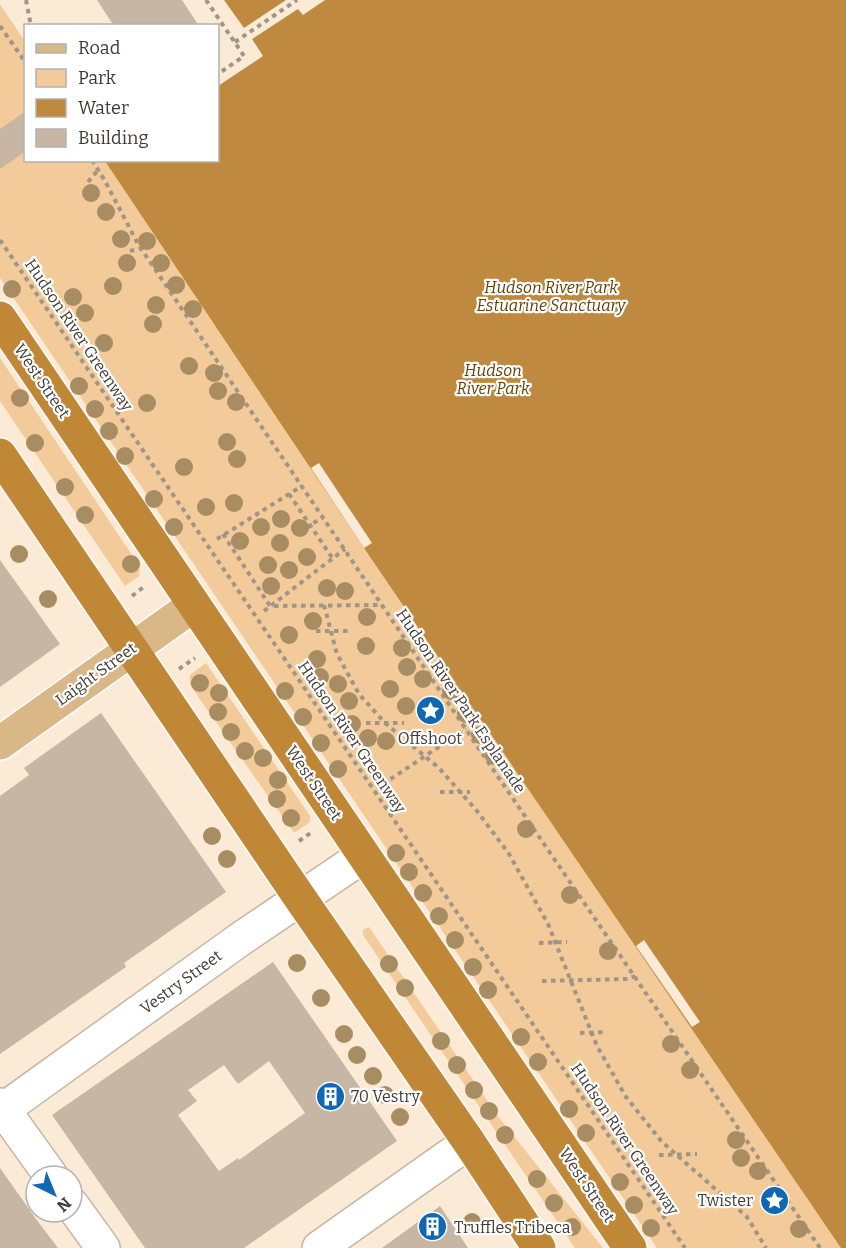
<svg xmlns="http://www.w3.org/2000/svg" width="846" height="1248" font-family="Bitter,serif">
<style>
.green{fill:#f3ca99;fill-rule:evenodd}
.water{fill:#bf893f}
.pier{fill:#faead6}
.building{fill:#c6b6a3;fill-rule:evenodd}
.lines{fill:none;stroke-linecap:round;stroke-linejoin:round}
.minor-casing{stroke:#c5b5a3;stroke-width:36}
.major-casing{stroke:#fff;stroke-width:36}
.highway-casing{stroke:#fff;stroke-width:36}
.path{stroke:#a09587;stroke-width:4;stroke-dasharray:4.5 4.5;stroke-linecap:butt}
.minor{stroke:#fff;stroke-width:33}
.major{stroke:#d9b787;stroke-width:33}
.highway{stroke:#c08737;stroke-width:33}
.path-bridge{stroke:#a09587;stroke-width:4;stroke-dasharray:4.5 4.5;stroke-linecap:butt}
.tree{fill:#a88c62}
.labels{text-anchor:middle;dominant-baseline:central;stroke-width:4.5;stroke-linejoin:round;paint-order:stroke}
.park-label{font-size:16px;font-style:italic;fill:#654003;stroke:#fff}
.street-label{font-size:16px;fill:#423c34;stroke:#fff}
.poi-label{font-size:16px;fill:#423c34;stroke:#fff;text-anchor:start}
</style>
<rect width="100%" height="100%" fill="#faead6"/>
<!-- green -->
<g class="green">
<path d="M0 0H846V1248H657L0 278ZM26 26H218V160H26Z"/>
<polygon points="0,358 140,567 139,576 125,586 0,401"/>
<polygon points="206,663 310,816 310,822 294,833 190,685 190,675"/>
<polygon points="369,927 497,1115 603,1248 575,1248 363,935 363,930"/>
</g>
<!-- water -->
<polygon class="water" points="0,0 846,0 846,1248 841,1248 364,548 105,161 218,160 218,26 26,26 25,42 0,5"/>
<!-- pier -->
<g class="pier">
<polygon points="0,0 224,0 244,28 286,0 325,0 303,15 298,9 252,39 263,56 218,86 218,26 26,26 25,42 0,5"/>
<polygon points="319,463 372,543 364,548 311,468"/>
<polygon points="644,940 700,1022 692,1027 636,946"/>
</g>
<!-- building -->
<g class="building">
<polygon points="97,0 182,0 199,26 114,26"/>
<polygon points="26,111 26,151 0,169 0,129"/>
<polygon points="0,560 60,644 0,687"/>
<polygon points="101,713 226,892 124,963 126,967 0,1054 0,796 29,775 24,768"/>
<path d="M273 962 397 1141 244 1248H145L52 1115ZM269 1061 305 1113 239 1160 238 1158 219 1171 178 1115 197 1101 188 1090 224 1065 238 1084Z"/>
<polygon points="0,1168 36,1219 58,1248 0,1248"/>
<polygon points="440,1206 468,1248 382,1248"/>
</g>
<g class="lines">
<defs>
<g id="minor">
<polyline points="0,1105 51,1176"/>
<polyline points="0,1112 239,940 363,856"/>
<polyline points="72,1205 103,1248"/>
<polyline points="319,1248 469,1142"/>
</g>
<polyline id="major" points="0,743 194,605"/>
<g id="highway">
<polyline points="0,318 630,1248"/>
<polyline points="0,455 300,898 469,1142 539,1248"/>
</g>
</defs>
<!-- minor casing -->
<use href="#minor" class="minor-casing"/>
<!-- major casing -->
<use href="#major" class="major-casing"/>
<!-- highway casing -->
<use href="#highway" class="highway-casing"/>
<!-- path -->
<g class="path">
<polyline points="26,0 31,26"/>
<polyline points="206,0 244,56 218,74"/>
<polyline points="0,26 26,63"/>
<polyline points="113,26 113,25"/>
<polyline points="235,42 297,0"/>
<polyline points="92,160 105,181 138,244 490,765 820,1248"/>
<polyline points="88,182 98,170"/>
<polyline points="0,240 685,1248"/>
<polyline points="130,251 142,248"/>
<polyline points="289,494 333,559"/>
<polyline points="306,528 323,517"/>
<polyline points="223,534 270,606 381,605"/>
<polyline points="217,539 302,486"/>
<polyline points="132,596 145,586"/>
<polyline points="264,611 345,549"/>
<polyline points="316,631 350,631"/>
<polyline points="179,669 195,658"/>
<polyline points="366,723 404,723"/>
<polyline points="383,784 466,729"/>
<polyline points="440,792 470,792"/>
<polyline points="299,841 312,832"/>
<polyline points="539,943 567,942"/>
<polyline points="542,981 628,979 635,976"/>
<polyline points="580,1033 607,1032"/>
<polyline points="659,1155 697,1154"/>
</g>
<!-- minor -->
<use href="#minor" class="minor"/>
<!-- major -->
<use href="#major" class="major"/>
<!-- highway -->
<use href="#highway" class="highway"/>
<!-- path-bridge -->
<polyline class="path-bridge" points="324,605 337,654 359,694 385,723 439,768 477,811 509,854 548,924 597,1046 626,1097 662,1142 747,1217 766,1248"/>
</g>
<!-- trees -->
<g class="tree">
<circle cx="91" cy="193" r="9"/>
<circle cx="106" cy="212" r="9"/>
<circle cx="121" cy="239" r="9"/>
<circle cx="147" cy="241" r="9"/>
<circle cx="127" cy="263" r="9"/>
<circle cx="161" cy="263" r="9"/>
<circle cx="176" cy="285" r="9"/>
<circle cx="113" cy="286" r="9"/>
<circle cx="12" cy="289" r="9"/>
<circle cx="73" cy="297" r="9"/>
<circle cx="156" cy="305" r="9"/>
<circle cx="193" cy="309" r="9"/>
<circle cx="85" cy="313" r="9"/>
<circle cx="153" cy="324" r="9"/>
<circle cx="104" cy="343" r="9"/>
<circle cx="189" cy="366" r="9"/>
<circle cx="214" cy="373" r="9"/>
<circle cx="79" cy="386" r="9"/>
<circle cx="218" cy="391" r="9"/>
<circle cx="20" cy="398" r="9"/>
<circle cx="236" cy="402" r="9"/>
<circle cx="147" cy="403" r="9"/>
<circle cx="95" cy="409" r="9"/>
<circle cx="109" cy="431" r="9"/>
<circle cx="227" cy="442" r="9"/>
<circle cx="35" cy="443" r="9"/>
<circle cx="125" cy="456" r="9"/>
<circle cx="237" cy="459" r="9"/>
<circle cx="184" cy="467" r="9"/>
<circle cx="65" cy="487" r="9"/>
<circle cx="154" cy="499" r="9"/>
<circle cx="234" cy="503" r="9"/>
<circle cx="206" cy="507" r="9"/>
<circle cx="85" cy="515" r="9"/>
<circle cx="281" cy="519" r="9"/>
<circle cx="174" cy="527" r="9"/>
<circle cx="261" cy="527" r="9"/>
<circle cx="300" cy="528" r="9"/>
<circle cx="240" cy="541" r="9"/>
<circle cx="280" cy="543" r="9"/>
<circle cx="19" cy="554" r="9"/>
<circle cx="307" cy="557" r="9"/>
<circle cx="131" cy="564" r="9"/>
<circle cx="268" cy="565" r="9"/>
<circle cx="289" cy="570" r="9"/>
<circle cx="271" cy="586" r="9"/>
<circle cx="327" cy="588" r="9"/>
<circle cx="345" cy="591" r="9"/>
<circle cx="48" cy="599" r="9"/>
<circle cx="367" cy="617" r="9"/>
<circle cx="313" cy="621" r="9"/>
<circle cx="289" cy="635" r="9"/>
<circle cx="366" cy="646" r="9"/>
<circle cx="402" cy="648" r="9"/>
<circle cx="317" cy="659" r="9"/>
<circle cx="407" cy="667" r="9"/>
<circle cx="320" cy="677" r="9"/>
<circle cx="423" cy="679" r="9"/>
<circle cx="200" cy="683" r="9"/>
<circle cx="338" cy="684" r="9"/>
<circle cx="390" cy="689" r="9"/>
<circle cx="285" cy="691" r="9"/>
<circle cx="451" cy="691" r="9"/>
<circle cx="219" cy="693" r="9"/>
<circle cx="349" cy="701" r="9"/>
<circle cx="406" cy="706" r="9"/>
<circle cx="218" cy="712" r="9"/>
<circle cx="466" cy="714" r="9"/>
<circle cx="303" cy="717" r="9"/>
<circle cx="352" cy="724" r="9"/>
<circle cx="231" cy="732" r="9"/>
<circle cx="480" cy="735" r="9"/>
<circle cx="368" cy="738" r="9"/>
<circle cx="386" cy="741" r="9"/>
<circle cx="321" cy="743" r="9"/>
<circle cx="245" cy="751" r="9"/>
<circle cx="494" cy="756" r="9"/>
<circle cx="263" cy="758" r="9"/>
<circle cx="338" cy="769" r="9"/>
<circle cx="278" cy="780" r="9"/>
<circle cx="277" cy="799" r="9"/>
<circle cx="291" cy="818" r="9"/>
<circle cx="526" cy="829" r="9"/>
<circle cx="212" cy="836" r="9"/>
<circle cx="396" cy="853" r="9"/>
<circle cx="227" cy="859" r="9"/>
<circle cx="409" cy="872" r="9"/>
<circle cx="423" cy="893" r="9"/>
<circle cx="570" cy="895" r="9"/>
<circle cx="439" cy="916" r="9"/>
<circle cx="455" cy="940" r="9"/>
<circle cx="608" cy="951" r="9"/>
<circle cx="297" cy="963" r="9"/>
<circle cx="389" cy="964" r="9"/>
<circle cx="473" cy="967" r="9"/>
<circle cx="405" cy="988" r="9"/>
<circle cx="488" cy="990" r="9"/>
<circle cx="321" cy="998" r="9"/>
<circle cx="344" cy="1034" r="9"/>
<circle cx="521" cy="1037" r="9"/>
<circle cx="441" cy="1041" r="9"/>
<circle cx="671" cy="1044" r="9"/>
<circle cx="357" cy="1055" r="9"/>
<circle cx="538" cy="1062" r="9"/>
<circle cx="457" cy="1065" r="9"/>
<circle cx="690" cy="1070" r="9"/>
<circle cx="373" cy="1076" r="9"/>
<circle cx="474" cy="1090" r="9"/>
<circle cx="385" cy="1095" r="9"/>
<circle cx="569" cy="1109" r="9"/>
<circle cx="489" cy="1111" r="9"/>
<circle cx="400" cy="1117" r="9"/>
<circle cx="586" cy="1133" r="9"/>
<circle cx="505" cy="1135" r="9"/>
<circle cx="736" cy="1140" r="9"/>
<circle cx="741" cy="1158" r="9"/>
<circle cx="758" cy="1171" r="9"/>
<circle cx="537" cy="1179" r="9"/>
<circle cx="620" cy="1182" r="9"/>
<circle cx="554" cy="1203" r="9"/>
<circle cx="634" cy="1205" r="9"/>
<circle cx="472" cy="1222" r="9"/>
<circle cx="572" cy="1227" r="9"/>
<circle cx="651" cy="1228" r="9"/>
<circle cx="799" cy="1229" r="9"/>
</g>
<!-- icons -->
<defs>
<symbol id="sight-disc" viewBox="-11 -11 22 22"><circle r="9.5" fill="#1067b4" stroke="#fff"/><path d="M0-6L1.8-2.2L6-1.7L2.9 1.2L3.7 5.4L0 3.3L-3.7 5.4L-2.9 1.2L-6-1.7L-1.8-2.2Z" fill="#fff"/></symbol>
<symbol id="building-disc" viewBox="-11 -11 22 22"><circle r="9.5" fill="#1067b4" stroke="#fff"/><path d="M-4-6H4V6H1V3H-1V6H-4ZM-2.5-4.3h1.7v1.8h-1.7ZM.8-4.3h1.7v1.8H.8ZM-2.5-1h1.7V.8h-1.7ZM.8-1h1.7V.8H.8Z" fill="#fff"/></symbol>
</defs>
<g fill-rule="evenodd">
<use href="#sight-disc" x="414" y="694" width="33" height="33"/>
<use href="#building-disc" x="314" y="1080" width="33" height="33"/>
<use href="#sight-disc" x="758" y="1184" width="33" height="33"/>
<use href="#building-disc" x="416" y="1210" width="33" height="33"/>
</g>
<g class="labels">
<!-- park labels -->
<g class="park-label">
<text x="551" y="287">Hudson River Park<tspan x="551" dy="18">Estuarine Sanctuary</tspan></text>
<text x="493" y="370">Hudson<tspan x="493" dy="18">River Park</tspan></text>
</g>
<!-- street labels -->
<g class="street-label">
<text transform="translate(79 335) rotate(56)">Hudson River Greenway</text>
<text transform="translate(42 381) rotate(56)">West Street</text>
<text transform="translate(96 674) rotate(-36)">Laight Street</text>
<text transform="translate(461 701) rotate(56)">Hudson River Park Esplanade</text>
<text transform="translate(352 737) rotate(56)">Hudson River Greenway</text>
<text transform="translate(314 783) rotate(56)">West Street</text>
<text transform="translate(181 982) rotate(-36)">Vestry Street</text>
<text transform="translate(625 1139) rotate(56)">Hudson River Greenway</text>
<text transform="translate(587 1185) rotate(56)">West Street</text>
</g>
<!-- poi labels -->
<g class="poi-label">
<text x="430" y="738" text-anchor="middle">Offshoot</text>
<text x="351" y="1096">70 Vestry</text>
<text x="753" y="1200" text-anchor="end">Twister</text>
<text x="454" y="1227">Truffles Tribeca</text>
</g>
</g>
<!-- legend -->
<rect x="24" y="24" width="195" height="138" fill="#ffffff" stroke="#b3b1ae" stroke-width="1.5"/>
<rect x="36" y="44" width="30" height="9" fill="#d9b787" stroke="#b3b1ae" stroke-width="1.5"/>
<text x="78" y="54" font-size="18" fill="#423c34">Road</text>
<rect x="36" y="69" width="30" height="18" fill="#f3ca99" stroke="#b3b1ae" stroke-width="1.5"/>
<text x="78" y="84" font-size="18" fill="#423c34">Park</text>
<rect x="36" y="99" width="30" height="18" fill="#bf893f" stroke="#b3b1ae" stroke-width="1.5"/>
<text x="78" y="114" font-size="18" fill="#423c34">Water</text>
<rect x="36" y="129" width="30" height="18" fill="#c6b6a3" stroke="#b3b1ae" stroke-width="1.5"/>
<text x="78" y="144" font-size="18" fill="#423c34">Building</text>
<!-- north arrow -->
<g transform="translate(54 1194) rotate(137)"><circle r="28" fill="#ffffff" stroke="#b3b1ae" stroke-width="1.5"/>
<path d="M0-4.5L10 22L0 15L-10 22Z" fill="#1067b4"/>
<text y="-9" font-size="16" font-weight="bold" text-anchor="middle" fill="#423c34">N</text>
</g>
</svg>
